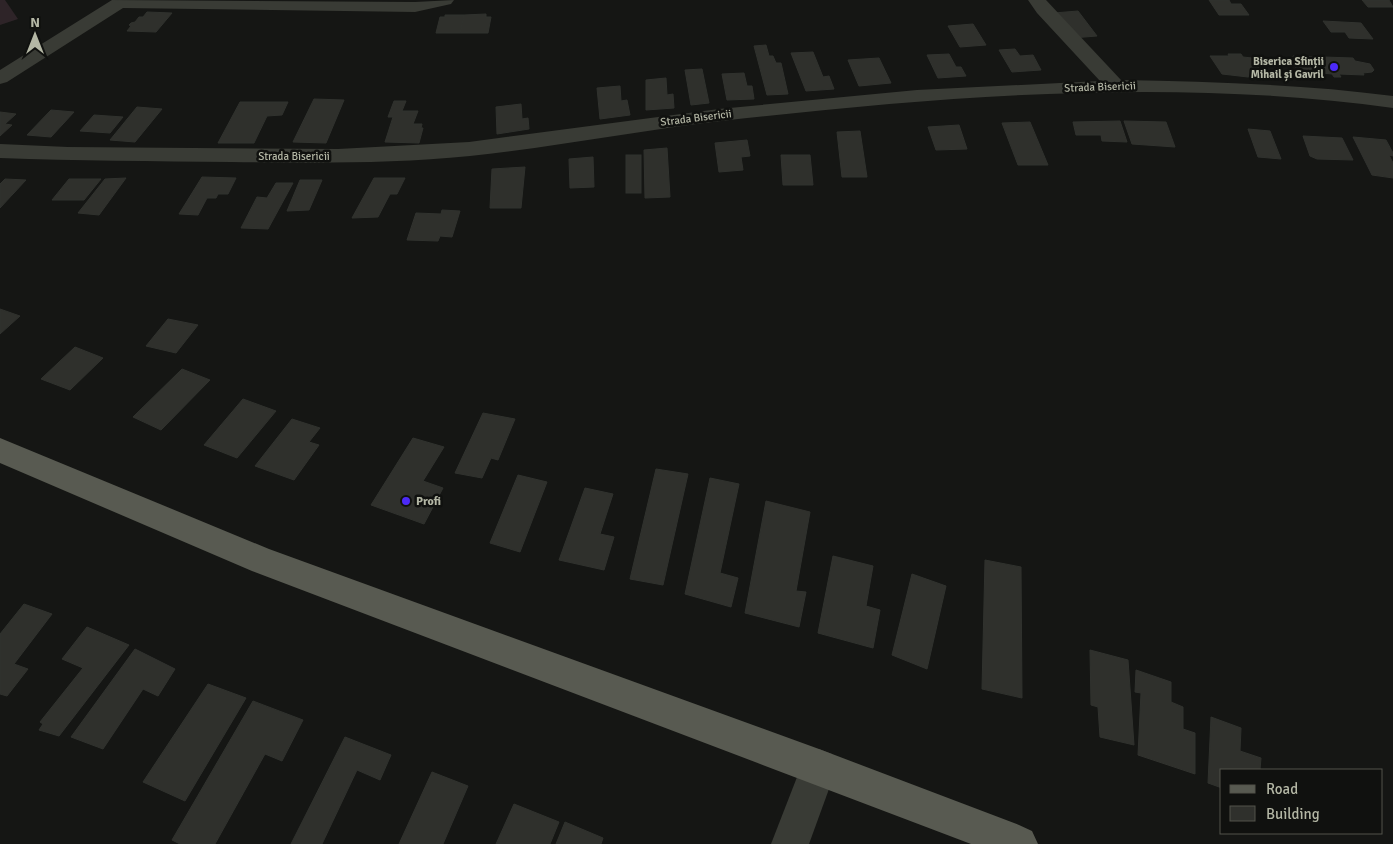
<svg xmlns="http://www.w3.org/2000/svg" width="1393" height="844" font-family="Signika,sans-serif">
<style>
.green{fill:#2e2428}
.building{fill:#2f302c;stroke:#30322e}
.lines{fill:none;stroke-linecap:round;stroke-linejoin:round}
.minor{fill:#393b35;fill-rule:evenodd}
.major{fill:#585a51;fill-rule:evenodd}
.poi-dot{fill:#4c2af8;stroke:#10110f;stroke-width:2}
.labels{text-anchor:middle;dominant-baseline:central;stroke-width:5;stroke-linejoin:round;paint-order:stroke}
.far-poi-label{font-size:11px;font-weight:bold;fill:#b4b7a5;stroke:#10110f;text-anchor:end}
.far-street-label{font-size:11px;fill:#b4b7a5;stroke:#10110f}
.poi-label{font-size:12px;font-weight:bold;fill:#b4b7a5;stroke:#10110f;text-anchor:start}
</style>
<rect width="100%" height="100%" fill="#151614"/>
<!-- green -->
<polygon class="green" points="0,0 5,0 18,19 0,25"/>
<!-- building -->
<g class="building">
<polygon points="1209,0 1229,0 1231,4 1241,4 1249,15 1219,15"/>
<polygon points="1362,0 1389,0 1393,7 1368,7"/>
<polygon points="1078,11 1097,36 1072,38 1054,13"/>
<polygon points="147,12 172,13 156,32 127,31 131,26 129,25 131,23 135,22 139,17 143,17"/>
<polygon points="486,14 486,17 491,17 488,33 460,33 464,15"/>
<polygon points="445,15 464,15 460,33 436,33 440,17 445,17"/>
<polygon points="1323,21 1361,23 1373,39 1349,38 1345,32 1331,32"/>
<polygon points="973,24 986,45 960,47 948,26"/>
<polygon points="766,45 769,56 773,56 776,63 781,63 788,94 767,95 754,46"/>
<polygon points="1015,49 1020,56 1033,55 1041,70 1012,72 999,50"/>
<polygon points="813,52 823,77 829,76 834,89 806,91 791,53"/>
<polygon points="949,54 956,67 961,67 966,76 938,78 927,55"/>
<polygon points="1228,54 1241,54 1243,57 1252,58 1263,74 1248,77 1222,74 1210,56 1229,56"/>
<polygon points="1293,56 1353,58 1355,61 1370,64 1374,70 1372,72 1363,73 1364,75 1339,74 1341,77 1334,77 1332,74 1302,71 1299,67 1295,67 1291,60 1295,61"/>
<polygon points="879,58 891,83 859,86 848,60"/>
<polygon points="702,69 709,103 691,105 685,70"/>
<polygon points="744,73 747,86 752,86 754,99 727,100 722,74"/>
<polygon points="666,78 667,95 673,94 674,108 646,110 646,80"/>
<polygon points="620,86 621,101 627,100 630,115 600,119 597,88"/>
<polygon points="314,99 344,100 326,143 293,142"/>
<polygon points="394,101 406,101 402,111 418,111 413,124 422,124 421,128 423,128 419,143 385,142 393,117 388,117"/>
<polygon points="240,102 288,102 282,115 267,116 254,143 218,143"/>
<polygon points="521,104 522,119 528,118 529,129 497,134 496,107"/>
<polygon points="137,107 162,109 135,142 110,140"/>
<polygon points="51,110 74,112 51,137 27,135"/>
<polygon points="0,112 16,114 5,124 12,125 0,136"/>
<polygon points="94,115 123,117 110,133 80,131"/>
<polygon points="1120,121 1127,142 1102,141 1101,135 1076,135 1073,122"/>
<polygon points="1124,121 1166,122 1175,147 1132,144"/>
<polygon points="1030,122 1048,165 1018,165 1002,123"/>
<polygon points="959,125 967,149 936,150 928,127"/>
<polygon points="1248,129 1270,131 1281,159 1258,157"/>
<polygon points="860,131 867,177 842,177 837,132"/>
<polygon points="1303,136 1342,138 1353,160 1317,159 1310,156"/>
<polygon points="1353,137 1386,140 1393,153 1393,156 1389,155 1393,163 1393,178 1372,175"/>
<polygon points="747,140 750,156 741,157 743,170 719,172 715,143"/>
<polygon points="667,148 670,197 645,198 644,150"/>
<rect x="626" y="155" width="15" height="38"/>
<polygon points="781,155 810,155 813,185 783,185"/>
<polygon points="593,157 594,187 570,188 569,159"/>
<polygon points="525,167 521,208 490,208 492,169"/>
<polygon points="202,177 236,178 228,194 218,194 216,198 207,198 198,215 179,214"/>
<polygon points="126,178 99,215 78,213 105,179"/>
<polygon points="374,178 405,178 397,194 390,194 378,217 352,218"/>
<polygon points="5,179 26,180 0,208 0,184"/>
<polygon points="69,179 101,179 84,200 52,200"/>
<polygon points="300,180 322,180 309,210 287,211"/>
<polygon points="276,183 293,183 268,229 241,228 257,197 267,198"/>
<polygon points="442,210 460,211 452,237 440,236 438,241 407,240 416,213 441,214"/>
<polygon points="0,309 20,316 0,334"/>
<polygon points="168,319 198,325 176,353 146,346"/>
<polygon points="75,347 103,358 70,390 41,379"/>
<polygon points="182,369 210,380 161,430 133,417"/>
<polygon points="243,399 276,411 237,458 204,445"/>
<polygon points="483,413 515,419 498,460 491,458 482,478 455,473"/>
<polygon points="292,419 320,428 309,442 319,445 294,480 255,466"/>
<polygon points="413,438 444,447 423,481 443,488 424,524 371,505"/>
<polygon points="656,469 688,474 663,585 630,579"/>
<polygon points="518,475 547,482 520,552 490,543"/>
<polygon points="710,478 739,484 720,573 738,578 731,607 685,594"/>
<polygon points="585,488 613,494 600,534 614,537 604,570 559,560"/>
<polygon points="766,501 810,512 796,591 806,592 799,627 745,613"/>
<polygon points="833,556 873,566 866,606 880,610 873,648 818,633"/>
<polygon points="985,560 1021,567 1022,698 982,689"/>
<polygon points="912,574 946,586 927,669 892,655"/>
<polygon points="24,604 52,614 14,664 28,669 7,696 0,694 0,634"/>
<polygon points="87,627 129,645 59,736 39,730 43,724 40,722 83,668 62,659"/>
<polygon points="135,649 175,669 158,696 143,689 103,749 71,737"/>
<polygon points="1090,650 1128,660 1134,745 1100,737 1098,707 1091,705"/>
<polygon points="1136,670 1171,682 1171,702 1183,707 1183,729 1195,733 1195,774 1138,755 1141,693 1135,692"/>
<polygon points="208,684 246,698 185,801 143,782"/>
<polygon points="253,701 303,720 282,761 265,754 215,844 180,844 172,840"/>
<polygon points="1211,717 1241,728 1240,751 1261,758 1260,770 1222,770 1222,788 1208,783"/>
<polygon points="345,737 391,755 380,780 357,770 322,844 291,844"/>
<polygon points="432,772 468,786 443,844 399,844"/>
<polygon points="514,804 559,822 550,844 496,844"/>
<polygon points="565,822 603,838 601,844 556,844"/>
</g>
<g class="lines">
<!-- minor -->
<g class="minor">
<polygon points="112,0 415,2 454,0 451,4 415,12 123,8 7,82 0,84 0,70"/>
<path d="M1028 0H1046L1121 80C1212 82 1303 84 1393 96V108C1173 77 941 96 721 121 637 131 554 147 470 156 391 164 311 163 232 162 154 161 77 161 0 158V144L68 147 338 149 469 142 719 109 917 90 1100 81 1037 13Z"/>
<polygon points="819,749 832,754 837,767 809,844 771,844 806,754"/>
</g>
<!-- major -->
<polygon class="major" points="0,438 269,549 819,749 1019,825 1032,831 1038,844 971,844 252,571 0,463"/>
</g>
<!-- markers -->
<g class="poi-dot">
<circle cx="1334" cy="67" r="5"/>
<circle cx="406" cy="501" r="5"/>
</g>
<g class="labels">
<!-- far-poi labels -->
<g class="far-poi-label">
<text x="1324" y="61">Biserica Sfinții<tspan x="1324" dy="13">Mihail și Gavril</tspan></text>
</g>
<!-- far-street labels -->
<g class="far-street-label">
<text transform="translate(1100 87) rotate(-2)">Strada Bisericii</text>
<text transform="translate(696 118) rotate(-7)">Strada Bisericii</text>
<text x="294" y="156">Strada Bisericii</text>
</g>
<!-- poi labels -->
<g class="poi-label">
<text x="416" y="501">Profi</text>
</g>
</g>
<!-- legend -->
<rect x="1220" y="769" width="162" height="65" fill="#10110f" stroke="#52534b"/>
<rect x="1230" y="785" width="25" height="8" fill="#585a51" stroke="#52534b"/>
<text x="1266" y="794" font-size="15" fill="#b4b7a5">Road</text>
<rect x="1230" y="806" width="25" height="15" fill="#2f302c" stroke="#52534b"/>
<text x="1266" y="819" font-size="15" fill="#b4b7a5">Building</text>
<!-- north arrow -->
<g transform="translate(35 35)" stroke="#10110f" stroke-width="4" paint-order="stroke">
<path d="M0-4L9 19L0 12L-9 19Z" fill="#b4b7a5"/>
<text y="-8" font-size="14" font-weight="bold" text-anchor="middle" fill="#b4b7a5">N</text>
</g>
</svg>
